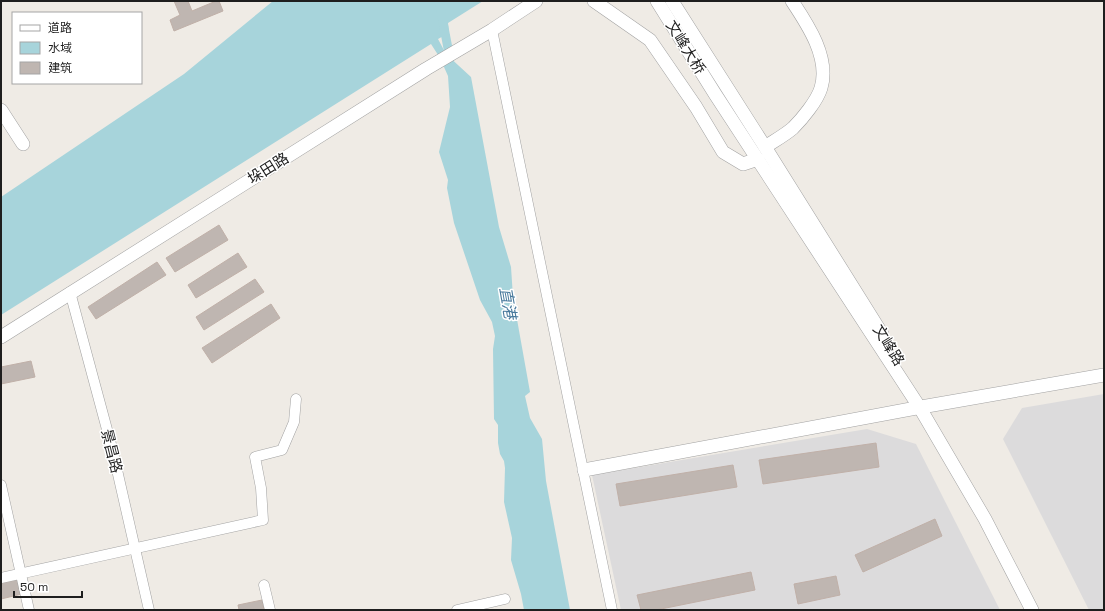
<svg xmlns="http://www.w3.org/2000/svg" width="1105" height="611" font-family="'Space Grotesk','Noto Sans SC',sans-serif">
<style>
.residential{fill:#dcdbdc}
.water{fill:#a7d4db}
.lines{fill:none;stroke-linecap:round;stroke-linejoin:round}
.canal{stroke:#a7d4db;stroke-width:9}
.building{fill:#bfb6b1;stroke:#c0b0a8}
.minor-casing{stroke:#a2a2a2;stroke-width:11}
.tertiary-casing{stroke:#a2a2a2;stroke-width:14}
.minor{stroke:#fff;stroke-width:10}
.tertiary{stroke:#fff;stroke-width:13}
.labels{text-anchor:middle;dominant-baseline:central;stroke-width:3;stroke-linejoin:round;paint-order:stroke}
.street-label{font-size:15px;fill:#1e1e1e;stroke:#fff}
.water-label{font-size:16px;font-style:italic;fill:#48799c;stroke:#fff}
</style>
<rect width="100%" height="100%" fill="#efebe5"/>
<!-- residential -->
<g class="residential">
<polygon points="1104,394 1104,610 1089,610 1003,439 1022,408"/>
<polygon points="867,429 916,444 1000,610 621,610 592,475"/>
</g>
<!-- water -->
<polygon class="water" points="273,1 483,1 448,23 449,33 438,39 446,54 471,77 499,227 511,267 513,297 530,392 525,396 530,418 542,439 546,481 570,610 524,610 521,594 511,560 512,538 504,502 505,468 504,461 500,454 498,443 498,425 494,419 493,349 495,336 492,322 480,300 454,223 447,188 448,180 439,152 450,107 448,76 440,58 431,44 1,315 1,197 184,74"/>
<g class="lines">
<!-- canal -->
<polyline class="canal" points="439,1 450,59"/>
</g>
<!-- building -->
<g class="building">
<polygon points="174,1 188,1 192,11 216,1 219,1 223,11 174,31 170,20 180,15"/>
<polygon points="219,225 228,240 175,272 166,258"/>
<polygon points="238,253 247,267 196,298 188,285"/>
<polygon points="157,262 166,275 96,319 88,307"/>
<polygon points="255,279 264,292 204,330 196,317"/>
<polygon points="271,304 280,318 212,363 202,348"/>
<polygon points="31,361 35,377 1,384 1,367"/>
<polygon points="876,443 879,467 763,484 759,460"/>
<polygon points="733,465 737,487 620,506 616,484"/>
<polygon points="935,519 942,536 863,572 855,555"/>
<polygon points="751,572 755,590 656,610 641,610 637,595"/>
<polygon points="836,576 840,595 798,604 794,584"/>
<polygon points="18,579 22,594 1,599 1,583"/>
<polygon points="262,600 264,610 239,610 238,605"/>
</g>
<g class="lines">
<defs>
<g id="minor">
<polyline points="492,30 612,610"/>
<polyline points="70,292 112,448 149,610"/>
<polyline points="1,485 29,610"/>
<polyline points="1,578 263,520 261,488 255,457 282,450 294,422 296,399"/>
<polyline points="264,585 270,610"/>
<polyline points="457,610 505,599"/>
</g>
<g id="tertiary">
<polyline points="594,1 650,40 696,107 723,152 743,164 758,159"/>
<polyline points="657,1 715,94 920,408 985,519 1032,610"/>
<polyline points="672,1 765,147 882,334"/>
<polyline points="1,110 23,144"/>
<path d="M765 147C774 141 785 135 793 128 802 119 817 101 821 88 830 58 808 25 792 1"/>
<polyline points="1,337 426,69 492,30 536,1"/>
<polyline points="584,470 927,406 1104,375"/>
</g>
</defs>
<!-- minor casing -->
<use href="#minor" class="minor-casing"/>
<!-- tertiary casing -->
<use href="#tertiary" class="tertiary-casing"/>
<!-- minor -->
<use href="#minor" class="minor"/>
<!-- tertiary -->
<use href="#tertiary" class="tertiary"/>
</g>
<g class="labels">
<!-- street labels -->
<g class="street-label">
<text transform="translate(686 47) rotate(58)">文峰大桥</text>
<text transform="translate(268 168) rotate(-32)">垛田路</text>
<text transform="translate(889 345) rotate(58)">文峰路</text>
<text transform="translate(112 451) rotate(76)">景昌路</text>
</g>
<!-- water labels -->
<g class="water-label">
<text transform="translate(508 303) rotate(80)">直港</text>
</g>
</g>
<!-- border -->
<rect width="1105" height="611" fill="none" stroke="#1e1e1e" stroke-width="4"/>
<!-- legend -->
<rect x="12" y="12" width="130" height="72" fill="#ffffff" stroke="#a5a5a5"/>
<rect x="20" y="25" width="20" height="6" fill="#ffffff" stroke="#a5a5a5"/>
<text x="48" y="32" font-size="12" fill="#1e1e1e">道路</text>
<rect x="20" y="42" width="20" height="12" fill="#a7d4db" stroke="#a5a5a5"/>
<text x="48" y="52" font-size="12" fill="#1e1e1e">水域</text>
<rect x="20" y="62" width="20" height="12" fill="#bfb6b1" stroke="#a5a5a5"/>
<text x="48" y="72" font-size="12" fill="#1e1e1e">建筑</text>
<!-- scale -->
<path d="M14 591v6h68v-6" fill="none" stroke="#1e1e1e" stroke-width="2"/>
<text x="20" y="591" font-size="12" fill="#1e1e1e" stroke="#ffffff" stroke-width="3" paint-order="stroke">50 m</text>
</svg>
